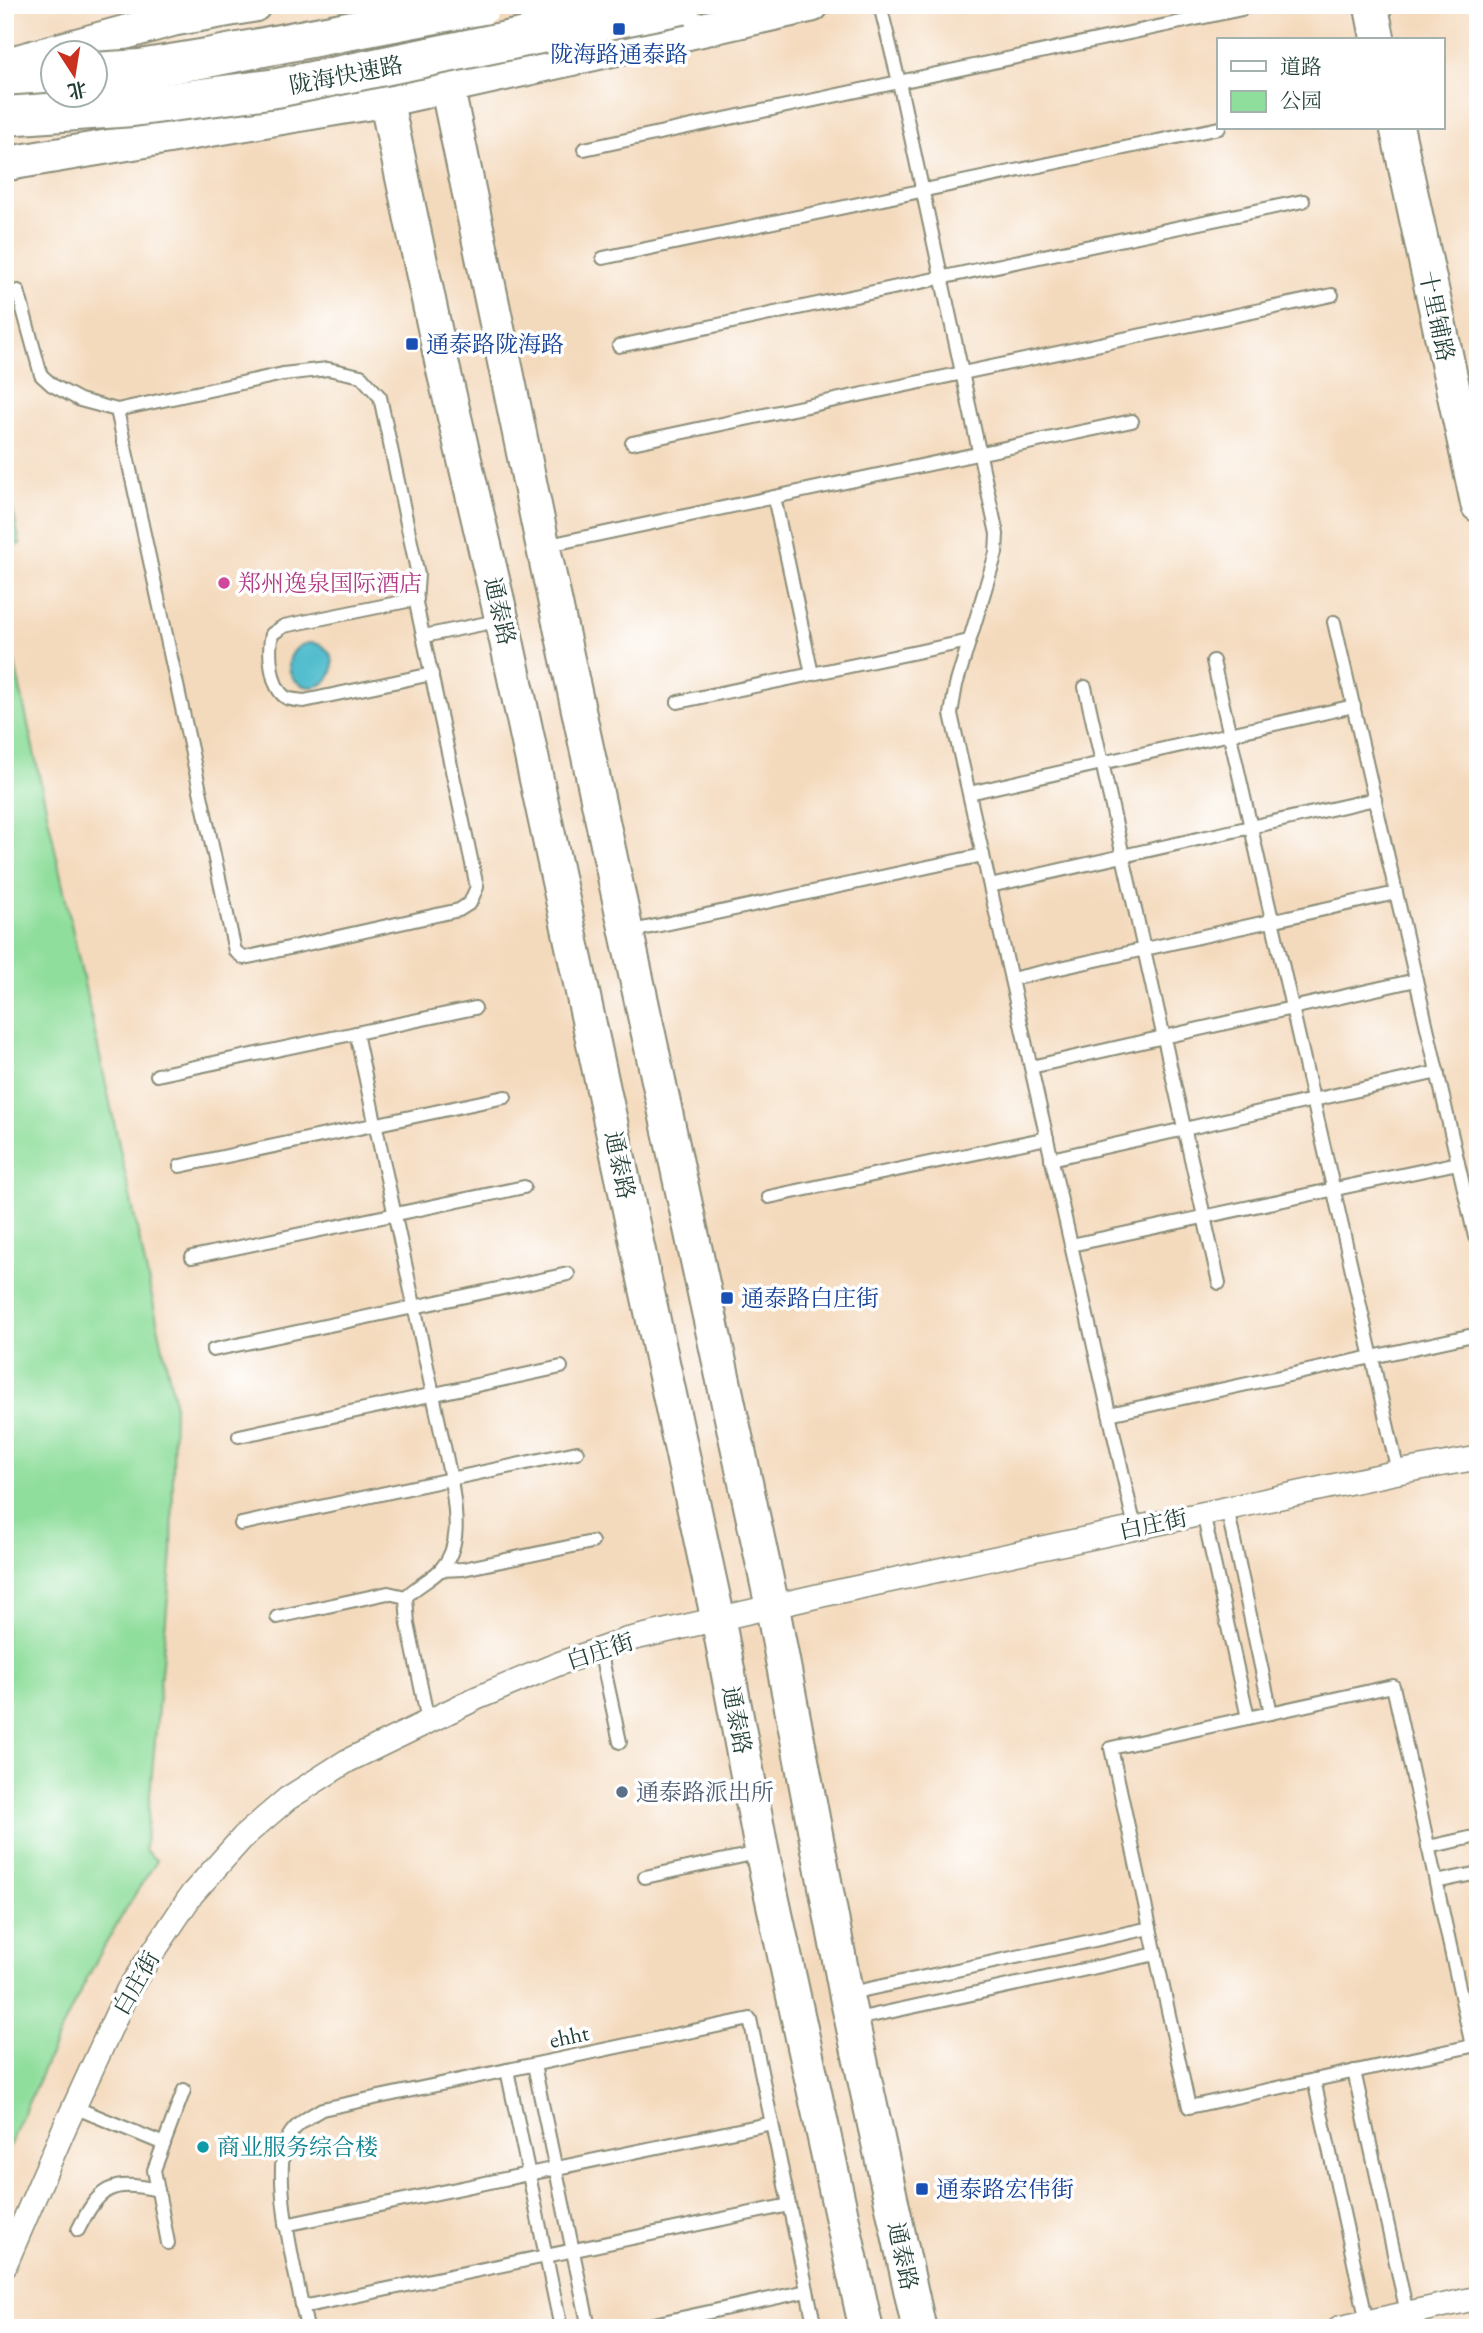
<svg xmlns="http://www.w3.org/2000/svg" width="1483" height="2333" font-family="'EB Garamond','Noto Serif SC',serif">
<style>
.green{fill:#90de9c;stroke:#588e68;stroke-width:2}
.water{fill:#52bdce;stroke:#387d81;stroke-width:2}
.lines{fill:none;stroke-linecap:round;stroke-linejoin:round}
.lane-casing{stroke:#8a8c78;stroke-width:16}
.street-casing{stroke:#8a8c78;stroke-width:26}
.secondary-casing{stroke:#8a8c78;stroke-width:37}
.highway-casing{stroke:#8a8c78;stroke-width:42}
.lane{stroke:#fff;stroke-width:12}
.street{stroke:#fff;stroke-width:23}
.secondary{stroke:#fff;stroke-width:33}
.highway{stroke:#fff;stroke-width:38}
.highway-bridge-casing{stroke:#8a8c78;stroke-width:42;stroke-linecap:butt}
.highway-bridge{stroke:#fff;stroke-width:38}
.transit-dot{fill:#1a4fb4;stroke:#fff;stroke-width:2.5}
.hotel-dot{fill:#d1479c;stroke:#fff;stroke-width:2.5}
.service-dot{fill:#5c6f8a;stroke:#fff;stroke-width:2.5}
.culture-dot{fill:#0f9aa8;stroke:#fff;stroke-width:2.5}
.labels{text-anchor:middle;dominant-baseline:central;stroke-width:7;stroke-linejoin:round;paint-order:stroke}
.transit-label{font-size:23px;fill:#164399;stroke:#fff;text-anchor:start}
.street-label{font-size:23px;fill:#1f3d34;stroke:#fff}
.hotel-label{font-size:23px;fill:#b23c85;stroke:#fff;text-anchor:start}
.service-label{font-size:23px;fill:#4e5e75;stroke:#fff;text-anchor:start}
.culture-label{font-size:23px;fill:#0d838f;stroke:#fff;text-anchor:start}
</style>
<rect width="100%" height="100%" fill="#fff"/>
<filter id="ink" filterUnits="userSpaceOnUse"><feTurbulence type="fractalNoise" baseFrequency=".0143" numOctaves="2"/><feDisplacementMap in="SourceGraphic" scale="14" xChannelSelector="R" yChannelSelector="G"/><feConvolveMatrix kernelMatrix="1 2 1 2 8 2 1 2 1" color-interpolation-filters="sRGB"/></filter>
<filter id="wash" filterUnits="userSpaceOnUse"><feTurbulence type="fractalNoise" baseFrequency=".00686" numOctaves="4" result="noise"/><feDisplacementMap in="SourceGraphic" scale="28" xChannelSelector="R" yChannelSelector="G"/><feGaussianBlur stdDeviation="1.57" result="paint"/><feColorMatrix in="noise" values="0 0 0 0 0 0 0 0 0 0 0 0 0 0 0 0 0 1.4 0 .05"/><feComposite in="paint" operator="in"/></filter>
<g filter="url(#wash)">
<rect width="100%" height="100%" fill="#f4dabd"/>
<!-- green -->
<g class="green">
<polygon points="5,474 20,544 5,548"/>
<path d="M5 618 174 1399 172 1553 145 1850 157 1861C94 1952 49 2054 5 2156Z"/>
</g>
<!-- water -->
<circle class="water" cx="311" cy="665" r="22"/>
</g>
<g filter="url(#ink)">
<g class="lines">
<defs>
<g id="lane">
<polyline points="880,5 899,82 997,534 996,553 956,685 951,714 1135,1528"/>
<polyline points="584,149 1242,9"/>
<polyline points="603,258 1219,128"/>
<polyline points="18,291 41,375 52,385 80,400 117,410 283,374 328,369 361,376 380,397 418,575 416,603 477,887 470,903 459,910 244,958 235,951 117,410"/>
<polyline points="619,346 1303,201"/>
<polyline points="632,443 1332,295"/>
<polyline points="774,497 812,674"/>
<polyline points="544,546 1132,421"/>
<path d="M417 599 284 626 272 634C268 650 270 689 287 698 291 700 299 700 304 701L432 674"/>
<polyline points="1334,622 1475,1237"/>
<polyline points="424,636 502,620"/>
<polyline points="1213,661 1398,1472"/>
<polyline points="1085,687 1219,1283"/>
<polyline points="678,702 969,641"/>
<polyline points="969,793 1354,706"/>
<polyline points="990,886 1375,799"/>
<polyline points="628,932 983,855"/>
<polyline points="1011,979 1396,893"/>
<path d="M356 1033 451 1479C455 1509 463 1545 441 1569 431 1580 416 1586 406 1597L408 1624 428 1721"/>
<polyline points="1031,1067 1416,980"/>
<polyline points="157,1075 475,1008"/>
<polyline points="1051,1159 1438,1072"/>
<polyline points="180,1166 505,1097"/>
<polyline points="769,1197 1047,1138"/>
<polyline points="1071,1245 1458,1163"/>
<polyline points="192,1257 524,1187"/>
<polyline points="213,1350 568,1274"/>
<polyline points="1109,1414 1478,1334"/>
<polyline points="239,1436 561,1367"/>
<polyline points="1227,1508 1271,1713"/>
<polyline points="1203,1513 1248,1718"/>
<polyline points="241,1524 577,1452"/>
<polyline points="441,1570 463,1569 592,1542"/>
<polyline points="277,1617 388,1593 406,1597"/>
<polyline points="600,1650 620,1742"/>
<polygon points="1393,1686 1472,2046 1189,2107 1111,1748"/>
<polyline points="1428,1847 1478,1836"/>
<polyline points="645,1877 762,1852"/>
<polyline points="1436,1882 1478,1873"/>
<polyline points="846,1994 1150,1928"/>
<polyline points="852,2020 1156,1954"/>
<polyline points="534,2065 589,2328"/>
<polyline points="507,2070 561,2328"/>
<polyline points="1354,2071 1407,2313"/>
<polyline points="1314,2080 1367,2322"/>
<polyline points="74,2107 164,2144"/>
<polyline points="285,2225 772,2123"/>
<path d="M78 2230C99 2188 110 2179 158 2190"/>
<polyline points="168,2243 154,2170 184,2090"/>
<polyline points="302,2307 789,2205"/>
<path d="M307 2328C299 2289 268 2169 289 2136 296 2124 310 2116 322 2109L750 2019 815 2328"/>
<polyline points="635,2328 807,2291"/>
</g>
<g id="street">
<polyline points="5,2265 63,2131 128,1990 192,1894 244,1836 287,1799 347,1761 477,1698 558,1664 626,1640 822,1595 1398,1472 1478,1458"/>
<polyline points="1339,2328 1478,2298"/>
</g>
<g id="secondary">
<polyline points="360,5 386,100 443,368 502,620 718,1619 762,1852 866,2328"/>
<polyline points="1371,5 1378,40"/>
<polyline points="435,29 543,546 772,1605 846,1994 919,2328"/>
<polyline points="5,65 174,19 254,5"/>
<polyline points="1397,128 1478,505"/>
<polyline points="5,164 386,100 812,5"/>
</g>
<polyline id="highway" points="5,78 52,75"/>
</defs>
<!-- lane casing -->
<use href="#lane" class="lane-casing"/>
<!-- street casing -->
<use href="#street" class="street-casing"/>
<!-- secondary casing -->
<use href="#secondary" class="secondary-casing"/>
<!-- highway casing -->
<use href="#highway" class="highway-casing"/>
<!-- lane -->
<use href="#lane" class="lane"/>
<!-- street -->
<use href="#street" class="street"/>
<!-- secondary -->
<use href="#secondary" class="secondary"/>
<!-- highway -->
<use href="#highway" class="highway"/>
<defs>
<g id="highway-bridge">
<polyline points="94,72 140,69 207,58 482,5"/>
<polyline points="5,116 133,107 277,88 682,5"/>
</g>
</defs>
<!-- highway-bridge casing -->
<use href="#highway-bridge" class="highway-bridge-casing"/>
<!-- highway-bridge -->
<use href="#highway-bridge" class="highway-bridge"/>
</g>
</g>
<!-- markers -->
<g class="transit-dot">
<rect x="612" y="22" width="14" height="14" rx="3.5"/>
<rect x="405" y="337" width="14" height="14" rx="3.5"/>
<rect x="720" y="1291" width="14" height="14" rx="3.5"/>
<rect x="915" y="2182" width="14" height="14" rx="3.5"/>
</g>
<circle class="hotel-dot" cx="224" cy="583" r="7"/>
<circle class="service-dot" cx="622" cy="1792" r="7"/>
<circle class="culture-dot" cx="203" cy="2147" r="7"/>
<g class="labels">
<!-- transit labels -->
<g class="transit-label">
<text x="619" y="54" text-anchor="middle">陇海路通泰路</text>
<text x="426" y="344">通泰路陇海路</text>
<text x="741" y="1298">通泰路白庄街</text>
<text x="936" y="2189">通泰路宏伟街</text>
</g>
<!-- street labels -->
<g class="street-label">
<text transform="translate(346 75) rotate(-11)">陇海快速路</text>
<text transform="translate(1437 316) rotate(78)">十里铺路</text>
<text transform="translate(500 611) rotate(77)">通泰路</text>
<text transform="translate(620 1165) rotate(78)">通泰路</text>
<text transform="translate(1153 1524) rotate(-12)">白庄街</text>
<text transform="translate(600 1651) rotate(-18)">白庄街</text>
<text transform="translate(737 1720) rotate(79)">通泰路</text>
<text transform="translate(136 1983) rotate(-60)">白庄街</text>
<text transform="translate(569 2036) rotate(-12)">ehht</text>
<text transform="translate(903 2256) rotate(78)">通泰路</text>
</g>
<!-- hotel labels -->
<g class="hotel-label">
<text x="238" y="583">郑州逸泉国际酒店</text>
</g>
<!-- service labels -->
<g class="service-label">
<text x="636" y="1792">通泰路派出所</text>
</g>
<!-- culture labels -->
<g class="culture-label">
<text x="217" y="2147">商业服务综合楼</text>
</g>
</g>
<!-- margin -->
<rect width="1483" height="2333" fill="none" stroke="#fff" stroke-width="28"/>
<!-- legend -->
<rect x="1217" y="38" width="228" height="91" fill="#ffffff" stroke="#a5b1ae" stroke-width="2"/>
<rect x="1231" y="61" width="35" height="10" fill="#ffffff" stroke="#a5b1ae" stroke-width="2"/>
<text x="1280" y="74" font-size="21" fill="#1f3d34">道路</text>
<rect x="1231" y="91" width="35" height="21" fill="#90de9c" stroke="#a5b1ae" stroke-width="2"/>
<text x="1280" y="108" font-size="21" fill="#1f3d34">公园</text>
<!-- north arrow -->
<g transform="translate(74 74) rotate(168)"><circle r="33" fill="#ffffff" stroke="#a5b1ae" stroke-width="2"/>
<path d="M0-5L12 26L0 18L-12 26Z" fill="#c8321e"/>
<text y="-10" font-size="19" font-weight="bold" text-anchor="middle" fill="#1f3d34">北</text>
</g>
</svg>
